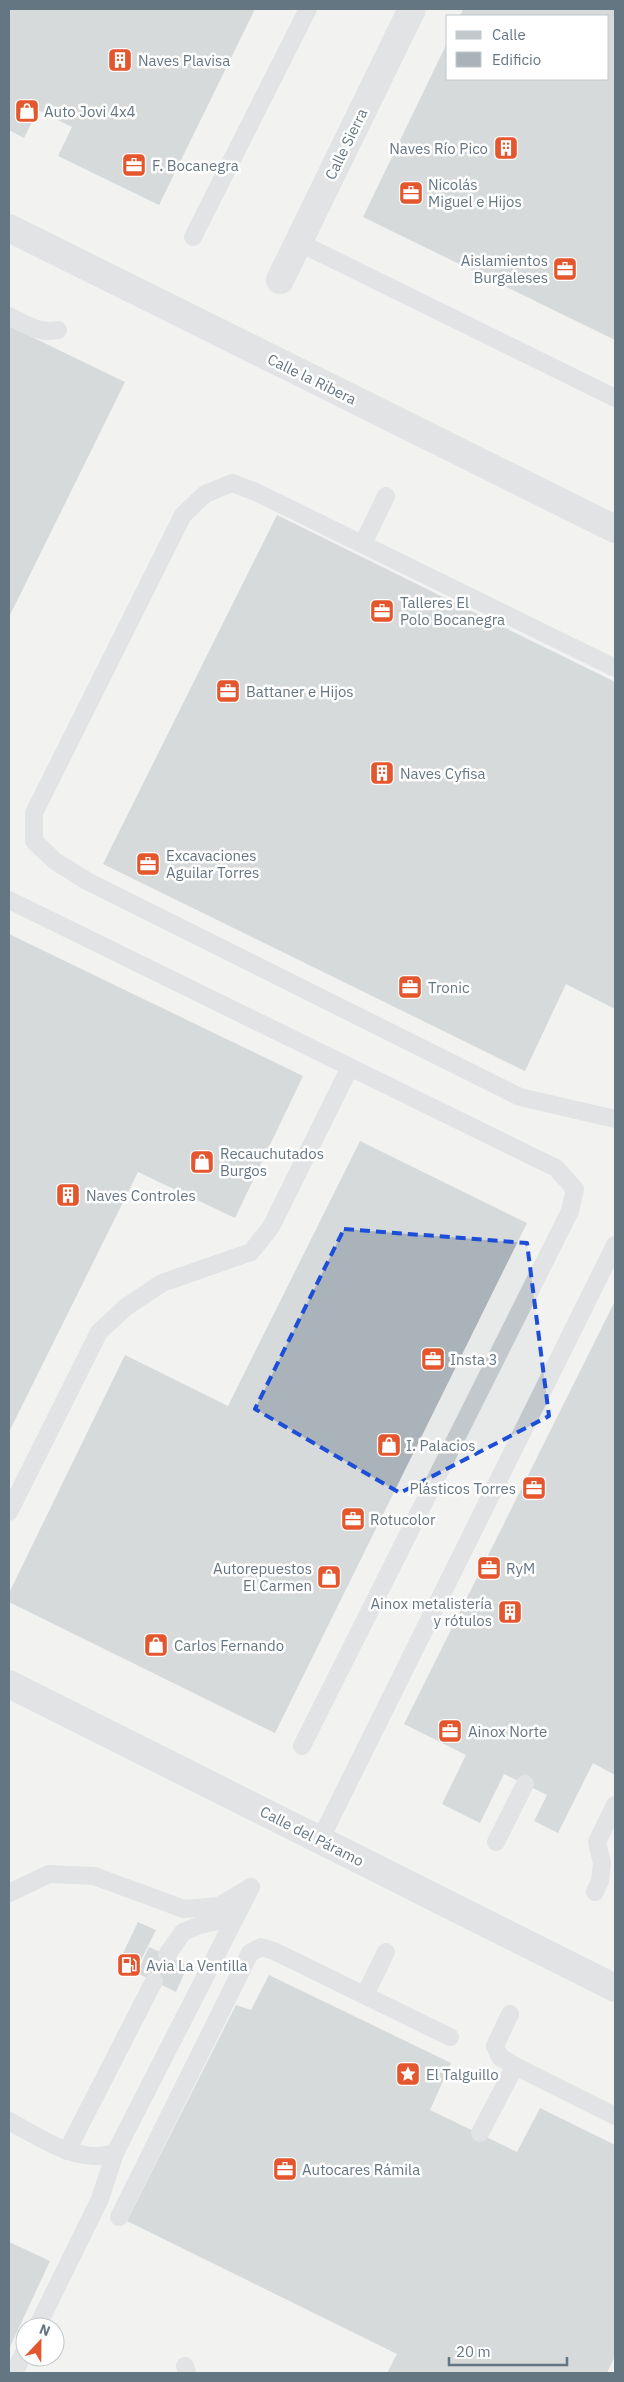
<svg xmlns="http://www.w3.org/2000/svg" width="624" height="2382" font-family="'IBM Plex Sans',sans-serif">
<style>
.built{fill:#e8e9e9;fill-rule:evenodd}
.building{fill:#aab3b9}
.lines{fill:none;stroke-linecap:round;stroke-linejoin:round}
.service{stroke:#c3c8cc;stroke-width:18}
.minor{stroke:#c3c8cc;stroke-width:28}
.marked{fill:none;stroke:#1d4ed8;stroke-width:4;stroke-dasharray:10 6;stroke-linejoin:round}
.labels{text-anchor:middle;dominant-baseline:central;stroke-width:5;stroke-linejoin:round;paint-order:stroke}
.poi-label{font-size:15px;fill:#657683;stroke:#fff;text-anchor:start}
.street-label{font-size:15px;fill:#657683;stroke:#fff}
</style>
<rect width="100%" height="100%" fill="#fafaf8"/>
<!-- built -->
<path class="built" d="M9 9H615V2373H9ZM448 16H608V79H448ZM25 2327H55V2357H25Z"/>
<!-- building -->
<g class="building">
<polygon points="9,9 255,9 159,205 58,156 72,127 38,110 24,138 9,130"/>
<polygon points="463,9 615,9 615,340 363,217 448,41 448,79 608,79 608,16 460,16"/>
<polygon points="9,326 125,382 9,617"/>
<polygon points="277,515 615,682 615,1009 566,984 525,1071 103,864"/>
<polygon points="9,934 303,1076 235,1218 138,1172 9,1432"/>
<polygon points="360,1141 527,1223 275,1733 9,1602 9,1593 125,1355 228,1406"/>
<polygon points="615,1301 615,1775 593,1763 558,1833 534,1821 547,1795 504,1774 480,1823 442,1804 466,1755 404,1724"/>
<polygon points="138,1922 156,1930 135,1972 118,1964"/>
<polygon points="149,1947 188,1965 176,1992 137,1973"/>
<polygon points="269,1975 451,2063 430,2110 517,2152 540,2108 615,2145 615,2356 607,2373 387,2373 397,2354 127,2221 236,2005 251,2010"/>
<polygon points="9,2242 50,2261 9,2349"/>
</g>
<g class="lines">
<!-- service -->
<g class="service">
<polyline points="193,237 308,9"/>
<polyline points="298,242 615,398"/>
<path d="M9 316C25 324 39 334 58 330"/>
<polyline points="363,544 386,496"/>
<polyline points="615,668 256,492 232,483 205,494 183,515 34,813 34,841 55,861 87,881 520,1097 615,1119"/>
<polyline points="9,900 556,1168 575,1189 570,1211 302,1746"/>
<polyline points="9,1512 99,1332 126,1307 162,1283 251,1252 271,1227 350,1067"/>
<polyline points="320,1840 615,1245"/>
<polyline points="496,1842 525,1784"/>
<polyline points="595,1892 600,1881 602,1863 597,1842 615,1805"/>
<polyline points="9,1893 49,1874 94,1876 184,1909 219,1906 251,1887"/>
<polyline points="167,1955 183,1932 200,1925 235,1917"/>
<polyline points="365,1995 386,1952"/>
<polyline points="510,2014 495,2046 500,2057 515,2066 615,2116"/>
<path d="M9 2121C41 2138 78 2165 115 2153L251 1887"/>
<polyline points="480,2133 515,2066"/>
<polyline points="67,2151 154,1981"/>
<polyline points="119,2217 250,1953 261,1947 274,1951 450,2037"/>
<polyline points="37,2327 100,2199 115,2153"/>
<polyline points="185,2366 187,2373"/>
<polyline points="14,2373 25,2351"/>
</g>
<!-- minor -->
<g class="minor">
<polyline points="9,228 615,529"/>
<polyline points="280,280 412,9"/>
<polyline points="9,1684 615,1988"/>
</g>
</g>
<!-- marked area -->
<path d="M0 0H624V2382H0ZM344 1229 527 1243 549 1416 400 1493 255 1409Z" fill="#fafaf8" fill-opacity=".55" fill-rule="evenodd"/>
<path class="marked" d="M344 1229 527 1243 549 1416 400 1493 255 1409Z"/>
<!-- icons -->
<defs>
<symbol id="building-square" viewBox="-11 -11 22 22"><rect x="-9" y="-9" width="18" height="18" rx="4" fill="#e4572e" stroke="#fff"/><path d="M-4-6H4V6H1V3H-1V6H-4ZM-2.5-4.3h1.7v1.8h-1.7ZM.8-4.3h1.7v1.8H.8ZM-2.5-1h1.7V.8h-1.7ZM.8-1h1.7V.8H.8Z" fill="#fff"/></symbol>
<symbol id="shop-square" viewBox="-11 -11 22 22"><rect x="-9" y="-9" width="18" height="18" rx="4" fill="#e4572e" stroke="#fff"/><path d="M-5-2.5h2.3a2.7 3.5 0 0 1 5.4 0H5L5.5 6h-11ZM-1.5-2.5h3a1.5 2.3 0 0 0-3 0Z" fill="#fff"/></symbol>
<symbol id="office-square" viewBox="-11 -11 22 22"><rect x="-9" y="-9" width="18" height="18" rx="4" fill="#e4572e" stroke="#fff"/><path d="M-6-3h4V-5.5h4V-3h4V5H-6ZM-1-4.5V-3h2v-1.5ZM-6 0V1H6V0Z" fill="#fff"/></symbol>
<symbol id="fuel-square" viewBox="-11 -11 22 22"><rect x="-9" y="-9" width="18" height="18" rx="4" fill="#e4572e" stroke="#fff"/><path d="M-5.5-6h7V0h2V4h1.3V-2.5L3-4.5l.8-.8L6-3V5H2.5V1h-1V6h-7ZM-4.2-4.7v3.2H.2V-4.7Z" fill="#fff"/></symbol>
<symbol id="sight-square" viewBox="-11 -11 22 22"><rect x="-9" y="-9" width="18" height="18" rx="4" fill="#e4572e" stroke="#fff"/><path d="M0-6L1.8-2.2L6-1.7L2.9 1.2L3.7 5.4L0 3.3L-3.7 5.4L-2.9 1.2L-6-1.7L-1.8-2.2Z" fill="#fff"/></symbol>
</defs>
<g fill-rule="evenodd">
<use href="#building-square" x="106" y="46" width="28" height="28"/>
<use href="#shop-square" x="13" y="97" width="28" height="28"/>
<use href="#building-square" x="492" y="134" width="28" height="28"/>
<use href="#office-square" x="120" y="151" width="28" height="28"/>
<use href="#office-square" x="397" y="179" width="28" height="28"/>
<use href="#office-square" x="551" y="255" width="28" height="28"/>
<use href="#office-square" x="368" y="597" width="28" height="28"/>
<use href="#office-square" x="214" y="677" width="28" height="28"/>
<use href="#building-square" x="368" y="759" width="28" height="28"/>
<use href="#office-square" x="134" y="850" width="28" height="28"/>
<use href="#office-square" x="396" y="973" width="28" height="28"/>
<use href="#shop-square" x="188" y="1148" width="28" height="28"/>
<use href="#building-square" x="54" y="1181" width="28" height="28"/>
<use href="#office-square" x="419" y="1345" width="28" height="28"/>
<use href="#shop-square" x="375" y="1431" width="28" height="28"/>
<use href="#office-square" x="520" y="1474" width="28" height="28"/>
<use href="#office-square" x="339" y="1505" width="28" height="28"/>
<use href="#office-square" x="475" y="1554" width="28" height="28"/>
<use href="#shop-square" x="315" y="1563" width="28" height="28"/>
<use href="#building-square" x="496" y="1598" width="28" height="28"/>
<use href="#shop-square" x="142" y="1631" width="28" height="28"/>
<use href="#office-square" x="436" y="1717" width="28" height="28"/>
<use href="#fuel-square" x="115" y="1951" width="28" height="28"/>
<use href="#sight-square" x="394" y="2060" width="28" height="28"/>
<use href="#office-square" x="271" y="2155" width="28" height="28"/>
</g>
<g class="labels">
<!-- poi labels -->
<g class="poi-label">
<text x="138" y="60">Naves Plavisa</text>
<text x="44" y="111">Auto Jovi 4x4</text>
<text x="488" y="148" text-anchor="end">Naves Río Pico</text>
<text x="152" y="165">F. Bocanegra</text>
<text x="428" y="184">Nicolás<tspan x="428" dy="17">Miguel e Hijos</tspan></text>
<text x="548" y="260" text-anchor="end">Aislamientos<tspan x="548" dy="17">Burgaleses</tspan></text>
<text x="400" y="602">Talleres El<tspan x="400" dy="17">Polo Bocanegra</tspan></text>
<text x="246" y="691">Battaner e Hijos</text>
<text x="400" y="773">Naves Cyfisa</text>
<text x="166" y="855">Excavaciones<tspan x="166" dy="17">Aguilar Torres</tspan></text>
<text x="428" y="987">Tronic</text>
<text x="220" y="1153">Recauchutados<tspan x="220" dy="17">Burgos</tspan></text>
<text x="86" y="1195">Naves Controles</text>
<text x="450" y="1359">Insta 3</text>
<text x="406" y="1445">I. Palacios</text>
<text x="516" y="1488" text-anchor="end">Plásticos Torres</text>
<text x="370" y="1519">Rotucolor</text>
<text x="312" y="1568" text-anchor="end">Autorepuestos<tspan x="312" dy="17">El Carmen</tspan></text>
<text x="506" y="1568">RyM</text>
<text x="492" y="1603" text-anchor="end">Ainox metalistería<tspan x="492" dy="17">y rótulos</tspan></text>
<text x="174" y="1645">Carlos Fernando</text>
<text x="468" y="1731">Ainox Norte</text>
<text x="146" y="1965">Avia La Ventilla</text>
<text x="426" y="2074">El Talguillo</text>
<text x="302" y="2169">Autocares Rámila</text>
</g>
<!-- street labels -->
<g class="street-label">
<text transform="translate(346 144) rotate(-64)">Calle Sierra</text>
<text transform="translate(312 379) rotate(26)">Calle la Ribera</text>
<text transform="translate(312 1836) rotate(27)">Calle del Páramo</text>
</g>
</g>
<!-- border -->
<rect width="624" height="2382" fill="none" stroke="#657683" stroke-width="20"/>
<!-- legend -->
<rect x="446" y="15" width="162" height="65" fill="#ffffff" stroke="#c1c8cd"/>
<rect x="456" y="31" width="25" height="8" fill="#c3c8cc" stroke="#c1c8cd"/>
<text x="492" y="40" font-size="15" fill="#657683">Calle</text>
<rect x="456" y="52" width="25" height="15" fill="#aab3b9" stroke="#c1c8cd"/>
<text x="492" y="65" font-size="15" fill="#657683">Edificio</text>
<!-- north arrow -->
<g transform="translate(40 2342) rotate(22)"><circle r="24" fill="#ffffff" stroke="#c1c8cd"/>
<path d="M0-4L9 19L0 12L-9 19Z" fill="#e4572e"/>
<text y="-8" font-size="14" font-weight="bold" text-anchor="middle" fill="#657683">N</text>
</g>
<!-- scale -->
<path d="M449 2357v8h118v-8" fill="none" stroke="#657683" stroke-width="2.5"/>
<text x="456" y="2357" font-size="15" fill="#657683" stroke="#ffffff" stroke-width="4" paint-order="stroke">20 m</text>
</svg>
